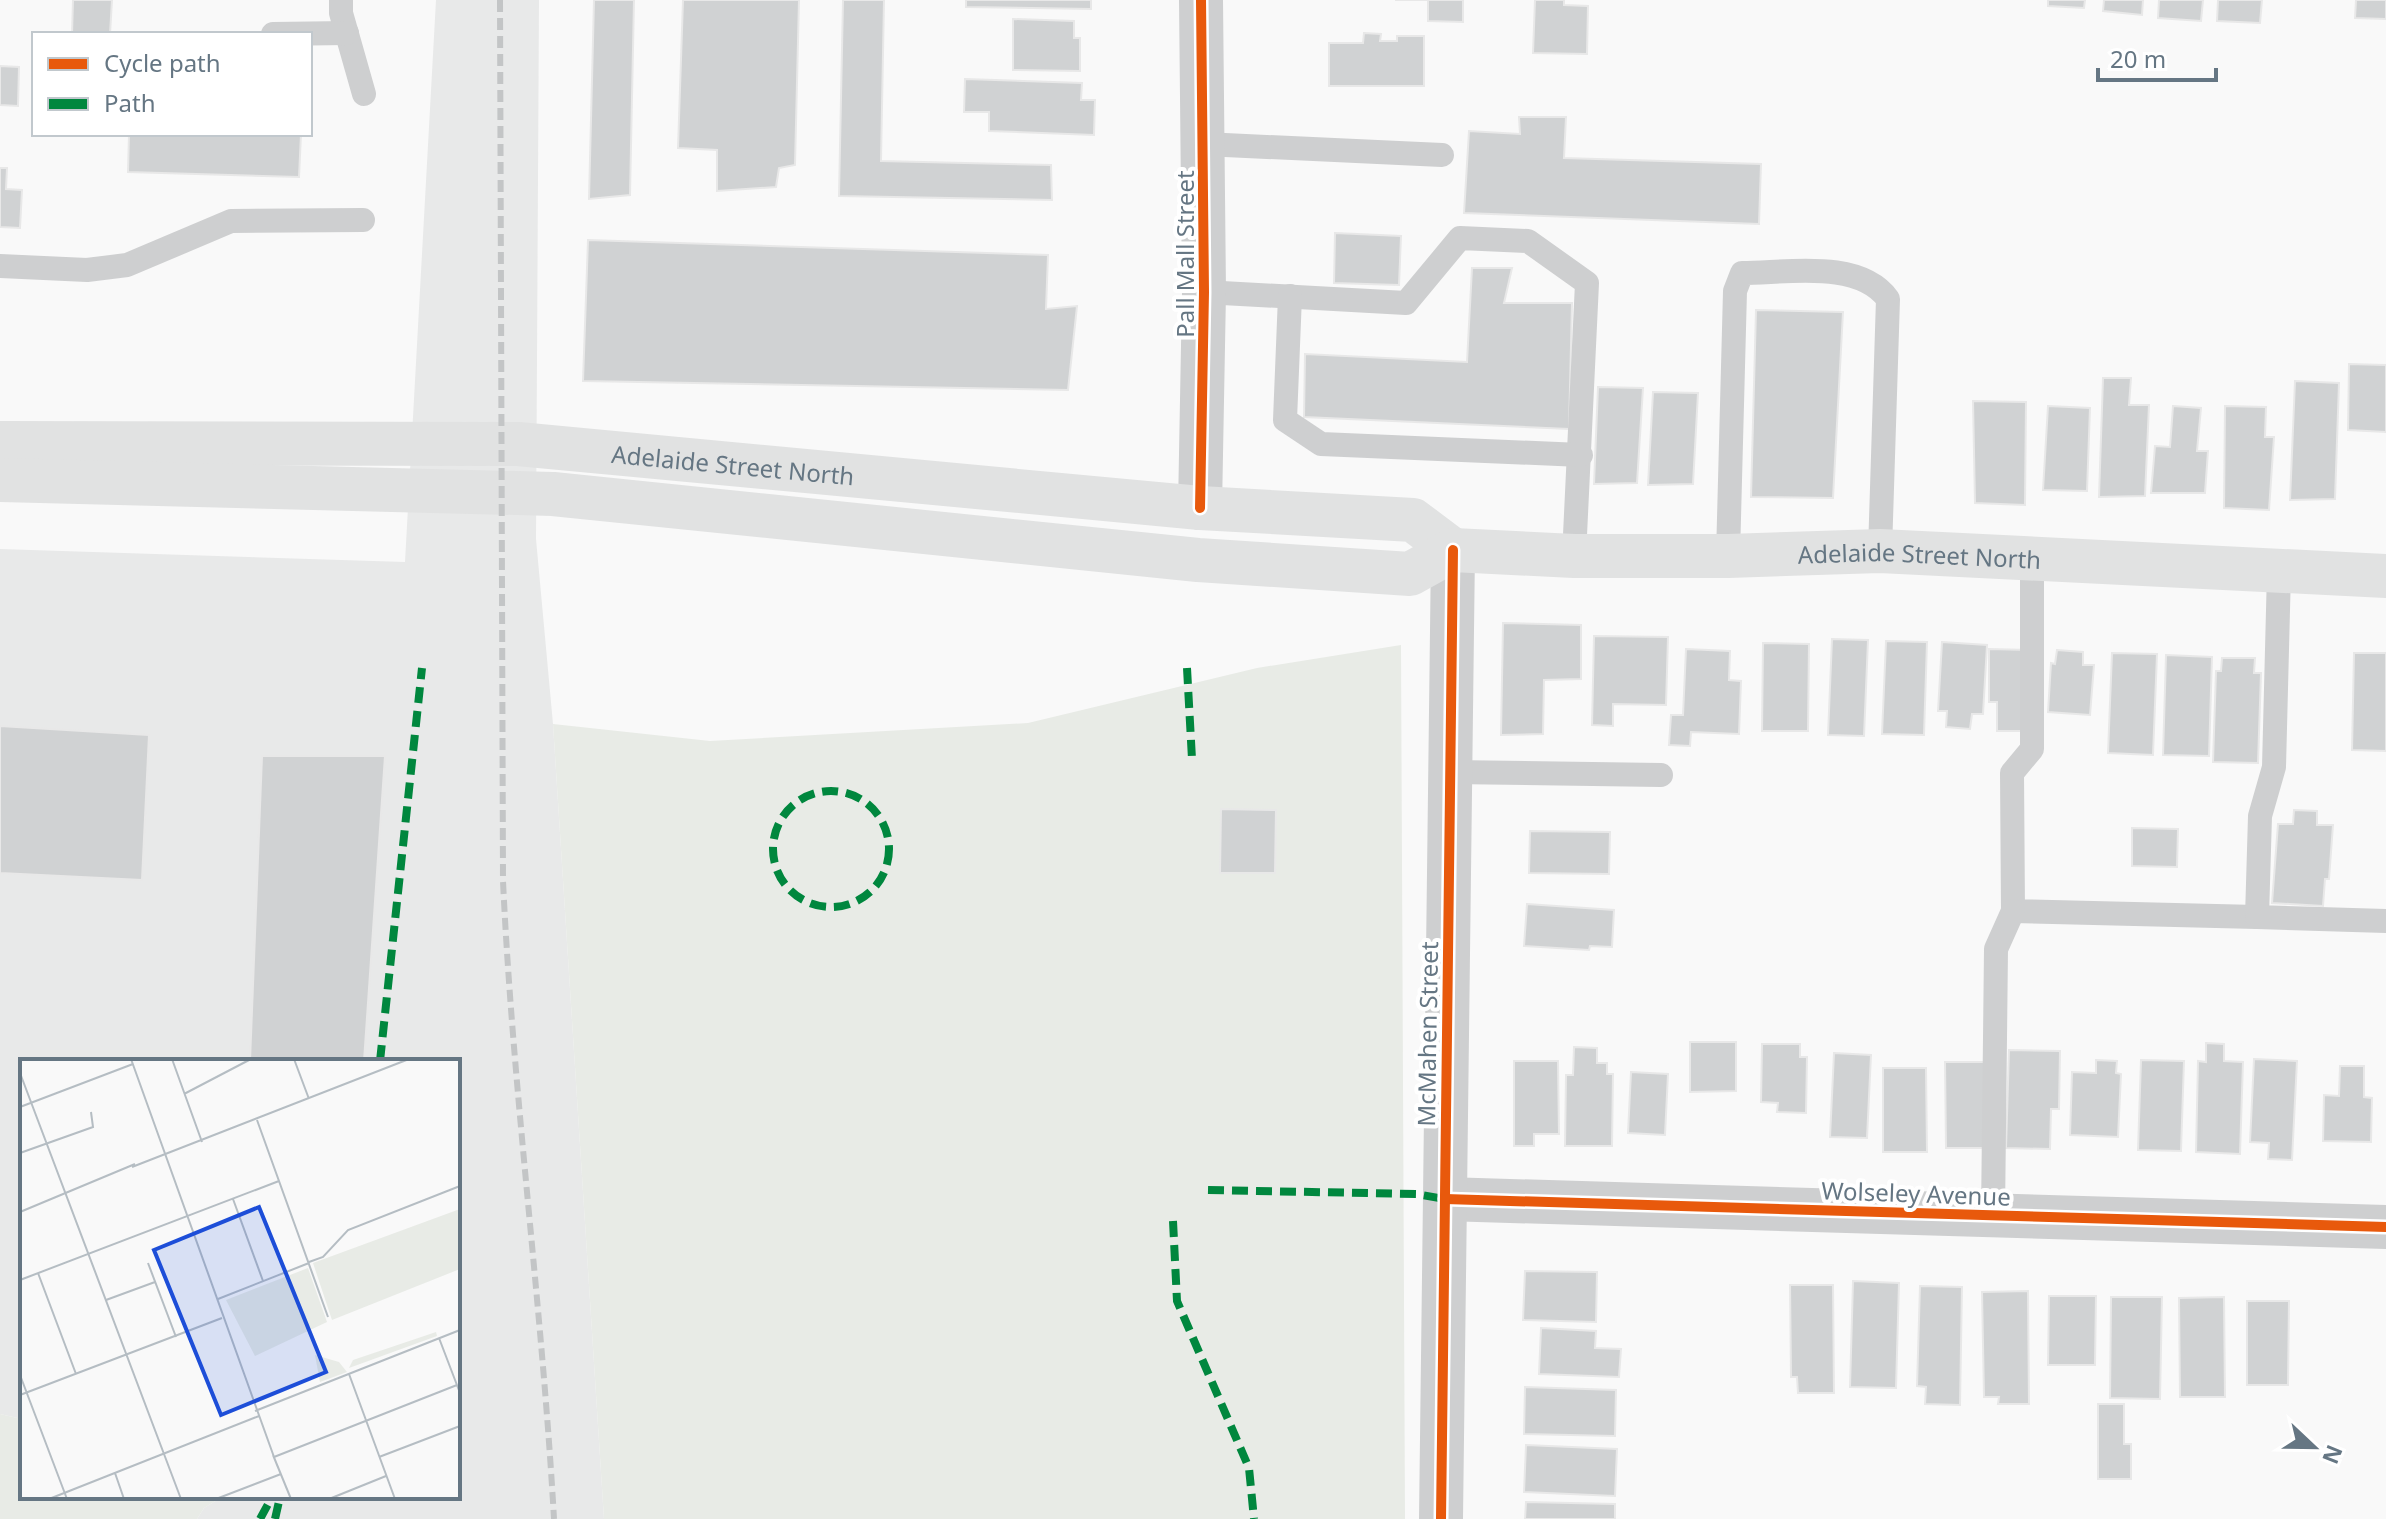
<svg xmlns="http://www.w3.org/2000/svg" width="2386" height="1519" font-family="'Noto Sans',sans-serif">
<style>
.built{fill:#e8e9e9}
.green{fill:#e8ebe6}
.building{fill:#d0d2d3;stroke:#e8e8e8;stroke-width:2}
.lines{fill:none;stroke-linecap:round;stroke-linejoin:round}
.service{stroke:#cecfd0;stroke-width:24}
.minor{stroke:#cecfd0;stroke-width:44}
.secondary{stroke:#e1e2e2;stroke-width:44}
.rail{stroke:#c3c5c6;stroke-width:6;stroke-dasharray:12 6;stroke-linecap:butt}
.quiet{stroke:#00873e;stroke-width:8;stroke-dasharray:16 8;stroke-linecap:butt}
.cycleway-casing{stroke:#fff;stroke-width:15}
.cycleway{stroke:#e8590c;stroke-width:10}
.labels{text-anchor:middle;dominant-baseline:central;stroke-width:8;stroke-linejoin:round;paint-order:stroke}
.street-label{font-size:24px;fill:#657683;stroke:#fff}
.inset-road{fill:none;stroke:#b5bdc3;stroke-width:2}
.view{fill:#1d4ed8;fill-opacity:0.15;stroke:#1d4ed8;stroke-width:4}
.inset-edge{fill:none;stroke:#657683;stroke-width:4}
</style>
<rect width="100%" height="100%" fill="#f9f9f9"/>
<!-- built -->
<polygon class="built" points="436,0 539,0 536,539 553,724 604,1519 197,1519 204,1508 222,1497 458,1497 458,1061 22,1061 22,1419 0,1414 0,549 405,562"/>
<!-- green -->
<g class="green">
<polygon points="1401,645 1405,1519 604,1519 553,724 710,741 1028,723 1257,668"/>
<polygon points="0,1414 22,1419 22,1497 222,1497 204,1508 197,1519 0,1519"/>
</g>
<!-- building -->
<g class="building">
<polygon points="73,0 112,0 110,34 72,34"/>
<polygon points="594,0 634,0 630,195 589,199"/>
<polygon points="683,0 799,0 795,165 779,168 776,187 717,191 717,150 678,148"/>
<polygon points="843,0 884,0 881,161 1051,165 1052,200 839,196"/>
<polygon points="966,0 1091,0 1091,9 966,7"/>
<polygon points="1395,0 1463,0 1463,22 1428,21 1428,0"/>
<polygon points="1535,0 1564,0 1564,5 1588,6 1587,54 1533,53"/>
<polygon points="2048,0 2085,0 2084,8 2048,6"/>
<polygon points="2104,0 2143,0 2142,15 2103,11"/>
<polygon points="2159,0 2203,0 2201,21 2158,18"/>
<polygon points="2218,0 2262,0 2260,23 2217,21"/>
<polygon points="2356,0 2386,0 2386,19 2355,18"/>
<polygon points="1013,19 1074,21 1074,38 1080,38 1080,71 1013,70"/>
<polygon points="1364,33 1381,34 1380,41 1397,41 1397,36 1424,36 1424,86 1329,86 1329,43 1363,43"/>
<polygon points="0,66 19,67 18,106 0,105"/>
<polygon points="965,79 1082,83 1081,100 1095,100 1094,135 989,131 989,112 964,112"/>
<polygon points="1519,117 1566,117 1564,158 1761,164 1759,224 1464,213 1469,131 1520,134"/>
<polygon points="129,134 301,134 299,177 128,172"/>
<polygon points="0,168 7,168 6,189 22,190 20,228 0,227"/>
<polygon points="1335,233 1401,236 1399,285 1334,283"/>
<polygon points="588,240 1048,255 1046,309 1077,306 1068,390 583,381"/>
<polygon points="1472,268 1512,268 1504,303 1572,303 1569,429 1304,417 1305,354 1467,362"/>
<polygon points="1756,310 1843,312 1833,498 1751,497"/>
<polygon points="2349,364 2386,365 2386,432 2348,430"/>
<polygon points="2103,378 2131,378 2129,405 2149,405 2145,496 2099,497"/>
<polygon points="2295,381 2339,383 2335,499 2290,500"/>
<polygon points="1598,387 1643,388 1637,483 1594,484"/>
<polygon points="1653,392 1698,393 1693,484 1648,485"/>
<polygon points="1973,401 2026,402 2025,505 1975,503"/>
<polygon points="2048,406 2090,408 2087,491 2043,490"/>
<polygon points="2173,406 2201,408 2197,451 2208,451 2205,493 2151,493 2155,446 2170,447"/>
<polygon points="2225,406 2266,407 2265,437 2274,437 2269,510 2224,508"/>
<polygon points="1503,623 1581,625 1581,679 1544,680 1543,734 1501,735"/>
<polygon points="1594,636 1668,637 1666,705 1613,704 1613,726 1592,725"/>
<polygon points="1832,639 1868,640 1864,736 1828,735"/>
<polygon points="1886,641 1927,642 1924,735 1882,734"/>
<polygon points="1942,642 1987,645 1983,714 1972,714 1970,729 1946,727 1947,711 1938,711"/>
<polygon points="1763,643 1809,644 1808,731 1762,731"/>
<polygon points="1686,649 1730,651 1729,680 1741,681 1739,734 1691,732 1690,746 1669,745 1671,715 1683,715"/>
<polygon points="1989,649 2029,650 2021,731 1997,731 1997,702 1989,702"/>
<polygon points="2057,650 2083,652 2083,665 2094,665 2090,715 2048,712 2051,663 2055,664"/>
<polygon points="2112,653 2157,654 2153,755 2108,753"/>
<polygon points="2354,653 2386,653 2386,751 2352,750"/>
<polygon points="2166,655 2212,657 2209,756 2163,755"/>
<polygon points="2222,658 2255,658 2254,673 2261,673 2258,763 2213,762 2216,671 2221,671"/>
<polygon points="0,726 149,735 142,880 0,873"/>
<polygon points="262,756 385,756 364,1061 250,1061"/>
<polygon points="1221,809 1276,810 1275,873 1220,873"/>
<polygon points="2294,810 2317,811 2317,825 2333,825 2329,879 2325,879 2323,906 2272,903 2278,824 2293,824"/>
<polygon points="2132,828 2178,829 2177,867 2132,866"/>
<polygon points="1530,831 1610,832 1609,874 1529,873"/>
<polygon points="1527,904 1614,910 1612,947 1590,946 1589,950 1524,946"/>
<polygon points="1690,1042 1736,1042 1736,1091 1690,1092"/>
<polygon points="2206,1043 2224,1044 2224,1061 2243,1062 2240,1154 2196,1152 2198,1061 2206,1062"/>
<polygon points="1762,1044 1800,1044 1800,1057 1807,1057 1806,1113 1777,1112 1778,1103 1761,1102"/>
<polygon points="1574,1047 1597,1048 1597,1063 1607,1063 1607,1074 1613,1074 1612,1146 1565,1146 1566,1075 1573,1075"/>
<polygon points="2009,1050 2060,1051 2059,1109 2051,1109 2050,1149 2006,1148"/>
<polygon points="1834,1053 1871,1055 1867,1138 1830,1137"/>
<polygon points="2254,1059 2297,1061 2292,1160 2268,1159 2269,1143 2250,1142"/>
<polygon points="2096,1060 2117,1061 2116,1073 2121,1074 2118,1137 2070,1135 2072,1072 2096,1073"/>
<polygon points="2141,1060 2184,1061 2181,1151 2138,1150"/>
<polygon points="1514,1061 1558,1061 1559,1134 1534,1134 1534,1146 1514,1146"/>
<polygon points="1945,1062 1991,1062 1984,1148 1946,1148"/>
<polygon points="2340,1066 2364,1066 2364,1097 2372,1098 2371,1142 2323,1141 2324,1095 2339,1096"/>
<polygon points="1883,1068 1926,1068 1927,1152 1883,1152"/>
<polygon points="1631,1072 1668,1074 1665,1135 1628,1133"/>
<polygon points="1525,1271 1597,1272 1596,1322 1523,1320"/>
<polygon points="1853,1281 1899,1283 1896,1388 1850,1387"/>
<polygon points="1790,1285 1833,1285 1834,1393 1798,1393 1797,1377 1791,1377"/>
<polygon points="1920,1286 1962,1287 1960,1405 1925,1404 1926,1387 1917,1386"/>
<polygon points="2028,1291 2029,1404 1998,1404 1999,1397 1984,1397 1982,1292"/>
<polygon points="2049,1296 2096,1296 2095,1365 2048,1365"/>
<polygon points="2111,1297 2162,1297 2160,1399 2110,1398"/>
<polygon points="2224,1297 2225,1397 2180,1397 2179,1298"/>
<polygon points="2247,1301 2289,1301 2288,1385 2247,1385"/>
<polygon points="1541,1328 1596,1331 1595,1348 1621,1349 1619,1377 1539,1374"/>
<polygon points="1525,1387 1616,1390 1615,1436 1524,1434"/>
<polygon points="2098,1404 2124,1404 2124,1444 2131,1444 2131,1479 2098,1479"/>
<polygon points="1526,1445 1617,1449 1615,1496 1524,1492"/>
<polygon points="1526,1502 1615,1504 1615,1519 1525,1519"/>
</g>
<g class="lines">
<!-- service -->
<g class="service">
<polyline points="341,0 341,13 364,94"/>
<polyline points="273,34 347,33"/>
<polyline points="1204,144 1442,155"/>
<polyline points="0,266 87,270 127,265 231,221 363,220"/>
<polyline points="1204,292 1406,303 1460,238 1528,241 1587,283 1574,556"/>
<polyline points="1290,296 1285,420 1321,444 1581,455"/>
<path d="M1728 556 1735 291 1742 273C1786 273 1859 259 1888 299L1880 551"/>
<polyline points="2032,559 2032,749 2012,773 2013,911 2257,917"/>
<polyline points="2279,571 2274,767 2260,816 2257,917 2386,921"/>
<polyline points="1450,772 1661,775"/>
<polyline points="1993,1215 1996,949 2013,911"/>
</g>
<!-- minor -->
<g class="minor">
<polyline points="1200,508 1204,292 1201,0"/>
<polyline points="1445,1199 2386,1227"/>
<polyline points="1441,1519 1453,550"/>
</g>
<!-- secondary -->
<g class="secondary">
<path id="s1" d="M0 443 518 444 1200 508 1413 520 1453 550"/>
<path id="s2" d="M0 480 553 494 1198 560 1410 574 1453 550 1574 556H1728L1880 551 2386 576"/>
</g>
<!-- rail -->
<path class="rail" d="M500 0 503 881C513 1094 542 1306 554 1519"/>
<!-- quiet -->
<g class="quiet">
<polyline points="1187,668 1192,759"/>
<circle cx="831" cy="849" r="58"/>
<polyline points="380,1061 422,668"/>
<polyline points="1208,1190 1416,1194 1445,1199"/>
<polyline points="1173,1221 1177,1301 1249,1468 1254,1519"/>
<polyline points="260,1519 272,1497"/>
<polyline points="275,1519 280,1497"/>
</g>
<defs>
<g id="cycleway">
<polyline points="1200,508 1204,292 1201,0"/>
<polyline points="1445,1199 2386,1227"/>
<polyline points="1441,1519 1453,550"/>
</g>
</defs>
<!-- cycleway casing -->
<use href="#cycleway" class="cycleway-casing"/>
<!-- cycleway -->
<use href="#cycleway" class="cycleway"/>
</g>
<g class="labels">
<!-- street labels -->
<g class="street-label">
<text transform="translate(1184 254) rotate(-90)">Pall Mall Street</text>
<text stroke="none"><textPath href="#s1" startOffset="734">Adelaide Street North</textPath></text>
<text stroke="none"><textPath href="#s2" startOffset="1930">Adelaide Street North</textPath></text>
<text transform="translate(1427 1034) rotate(-89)">McMahen Street</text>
<text transform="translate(1916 1193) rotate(2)">Wolseley Avenue</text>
</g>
</g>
<!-- overview -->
<g transform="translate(20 1059)">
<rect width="440" height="440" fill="#f9f9f9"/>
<path d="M440 150V210L312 261 293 204ZM288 209 307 263 235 297 206 241ZM416 273 417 277 329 309 333 301ZM295 296 319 303 327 313 300 323Z" fill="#e8ebe6"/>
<path class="inset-road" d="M111 0 254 398M152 0 182 83M274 0 289 40M0 14 161 440M164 35 231 0M0 48 113 5M237 61 308 258M0 94 73 68 71 53M112 108 389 0M213 140 243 222M0 153 115 105M289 203 303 198 328 171 440 127M128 204 156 278M18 214 56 315M0 221 259 122M198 240 289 204M86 241 135 223M419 279 440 334M329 315 375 440M0 316 47 440M0 336 202 259M235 352 440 271M253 396 271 440M254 398 437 326M359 398 440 367M95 414 104 440M29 440 239 357M196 440 261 415M309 440 366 417"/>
<path class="view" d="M239 148 306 313 201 356 134 191Z"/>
<rect width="440" height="440" class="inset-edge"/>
</g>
<!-- legend -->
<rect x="32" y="32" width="280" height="104" fill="#ffffff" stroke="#c1c8cd" stroke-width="2"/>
<rect x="48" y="58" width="40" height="12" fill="#e8590c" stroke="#c1c8cd" stroke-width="2"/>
<text x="104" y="72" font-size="24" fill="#657683">Cycle path</text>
<rect x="48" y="98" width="40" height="12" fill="#00873e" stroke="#c1c8cd" stroke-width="2"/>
<text x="104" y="112" font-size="24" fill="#657683">Path</text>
<!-- north arrow -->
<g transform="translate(2314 1447) rotate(112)" stroke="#ffffff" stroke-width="6" paint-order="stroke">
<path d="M0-6L14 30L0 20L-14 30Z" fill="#657683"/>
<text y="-12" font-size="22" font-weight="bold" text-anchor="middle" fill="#657683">N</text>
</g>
<!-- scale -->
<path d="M2098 68v12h118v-12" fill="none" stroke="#657683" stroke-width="4"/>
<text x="2110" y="68" font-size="24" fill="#657683" stroke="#ffffff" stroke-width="6" paint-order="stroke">20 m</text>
</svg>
